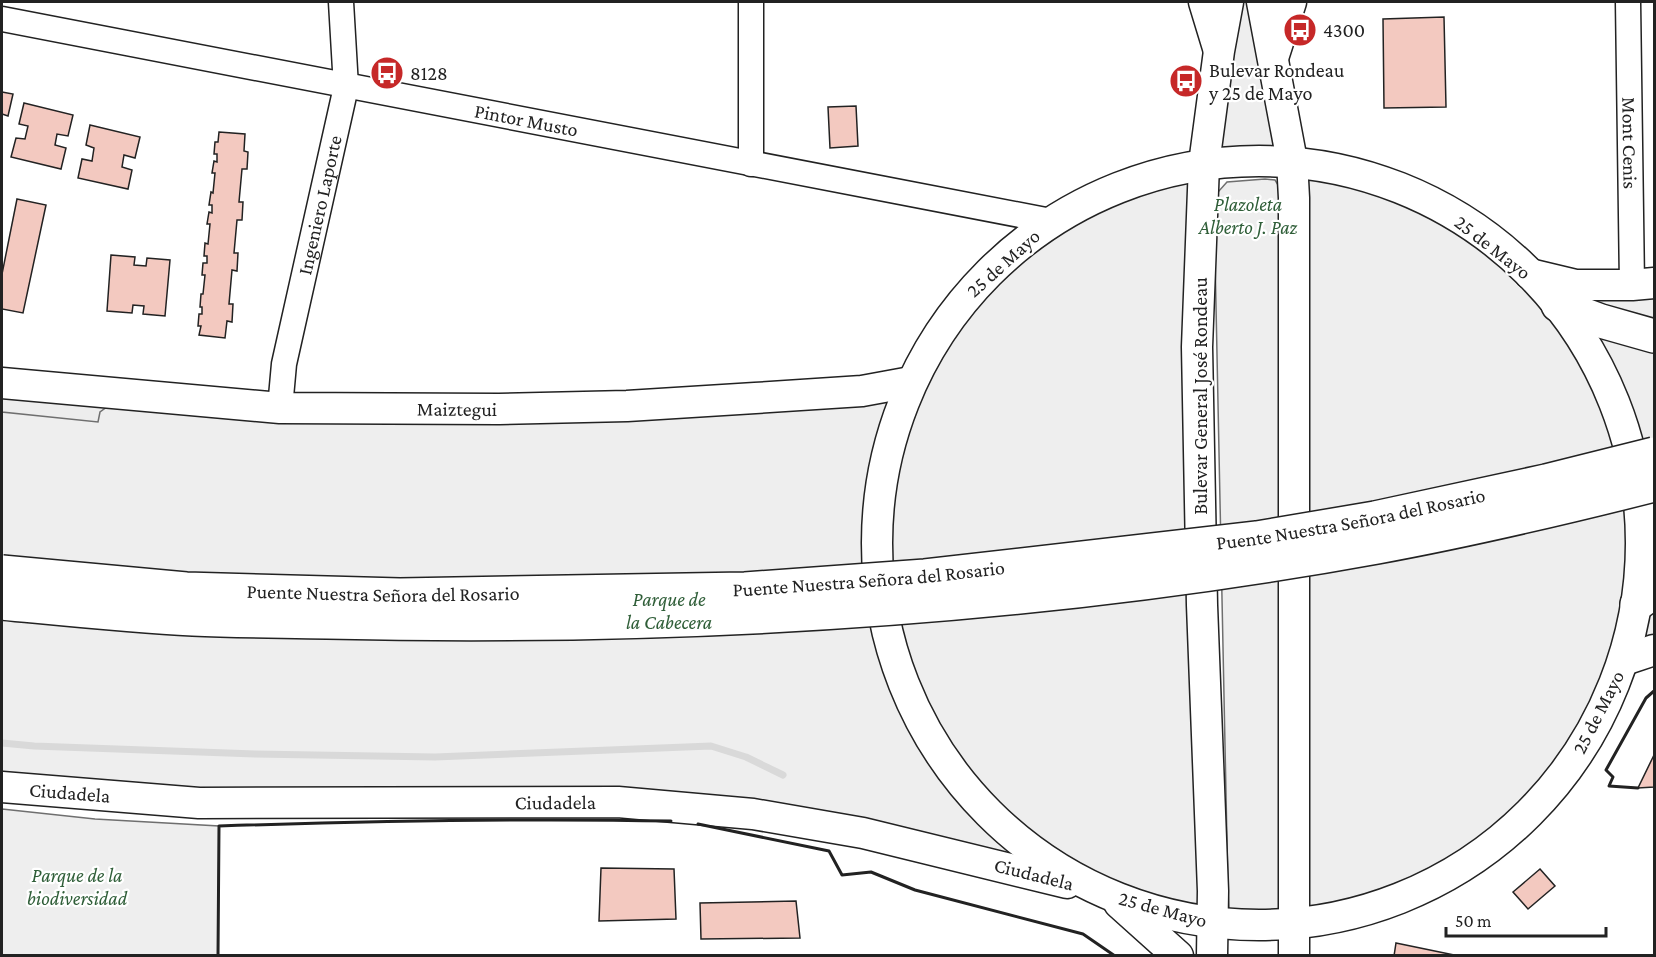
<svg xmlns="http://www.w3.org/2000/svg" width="1656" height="957" font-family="'Crimson Pro',serif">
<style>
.green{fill:#eee;stroke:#6f6f6f;stroke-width:1.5}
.parking{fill:#ededed;stroke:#6f6f6f;stroke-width:1.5}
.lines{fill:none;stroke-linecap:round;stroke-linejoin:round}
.stream{stroke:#d9d9d9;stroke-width:7}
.building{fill:#f3c9c0;stroke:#222;stroke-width:1.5}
.minor-casing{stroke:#222;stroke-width:27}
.major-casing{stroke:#222;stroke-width:33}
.highway-casing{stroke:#222;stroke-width:36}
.minor{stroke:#fff;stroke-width:24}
.major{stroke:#fff;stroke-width:30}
.highway{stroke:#fff;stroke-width:33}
.highway-bridge-casing{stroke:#222;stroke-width:36;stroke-linecap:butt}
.highway-bridge{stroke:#fff;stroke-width:33}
.wall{stroke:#222;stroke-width:3}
.labels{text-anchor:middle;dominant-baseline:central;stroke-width:4.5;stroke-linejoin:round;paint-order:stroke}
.poi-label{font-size:20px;fill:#222;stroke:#fff;text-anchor:start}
.street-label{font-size:20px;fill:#222;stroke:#fff}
.park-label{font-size:20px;font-style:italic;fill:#2f5e38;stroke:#fff}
</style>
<rect width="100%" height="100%" fill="#fff"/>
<!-- green -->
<g class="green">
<path d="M1204 2H1291L1273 58 1292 161H1318L1355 169 1414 191 1477 230 1530 274 1654 283V650L1624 660C1614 687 1604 714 1588 739 1536 824 1451 888 1353 914 1334 919 1314 921 1295 924L1292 161 1204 164 1212 922 1182 917 1100 891 979 861 753 814 2 787V383L280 408 910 382C951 301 1017 229 1103 194 1136 180 1169 172 1204 164Z"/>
<polygon points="1265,179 1275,180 1280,188 1280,913 1229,910 1228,891 1214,208 1218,192 1227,182"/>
<polygon points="2,809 95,819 219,826 218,955 2,955"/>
</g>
<!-- parking -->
<polygon class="parking" points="2,394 111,404 100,412 98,422 2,412"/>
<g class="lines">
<!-- stream -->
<polyline class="stream" points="2,743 34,746 255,754 435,757 711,746 746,757 783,775"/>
</g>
<!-- building -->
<g class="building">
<polygon points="1444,17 1446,107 1384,108 1383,19"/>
<polygon points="2,92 13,94 8,116 2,114"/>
<polygon points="24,103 73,115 68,136 57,134 55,145 66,148 61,169 11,157 16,138 25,139 28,126 19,124"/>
<polygon points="856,106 858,146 830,148 828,107"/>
<polygon points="90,125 140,137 135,158 124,155 122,167 132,170 128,189 78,178 82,159 92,161 94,148 86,145"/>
<polygon points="219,132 245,134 244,151 248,152 247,169 242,169 239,202 243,202 242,220 237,220 234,253 238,253 237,271 232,270 229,304 233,304 232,322 227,321 225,338 199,335 201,326 198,326 199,314 202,314 202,307 200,307 201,294 203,294 205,275 202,275 203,263 207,263 207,256 204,256 205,243 208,244 210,224 207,224 209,212 212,213 212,205 209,205 211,192 213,193 215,173 212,173 214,161 217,162 217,154 214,154 215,142 218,142"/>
<polygon points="17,199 46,205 23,313 2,309 2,274"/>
<polygon points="111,255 135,257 134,265 146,266 147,258 170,260 165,316 143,314 144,306 133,305 132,313 107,311"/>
<polygon points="1654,755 1654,787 1638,788"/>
<polygon points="601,868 674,869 676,919 599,921"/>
<polygon points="1540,869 1555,886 1528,909 1513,892"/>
<polygon points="796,901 800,938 701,939 700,903"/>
<polygon points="1396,943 1459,956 1394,956"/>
</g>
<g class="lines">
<defs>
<g id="minor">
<polyline points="751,2 751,164"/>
<path id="s1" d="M1628 2 1632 285"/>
<path id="s2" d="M2 19 1051 221"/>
<path id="s3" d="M280 408 284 364 346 87 341 2"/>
</g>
<g id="major">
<polyline points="1204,2 1218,48"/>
<polyline points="1262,2 1292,161 1294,198 1294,956"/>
<polyline points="1274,55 1291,2"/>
<circle cx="1259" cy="543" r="382"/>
<polyline points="1530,274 1576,285 1632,285 1654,283"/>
<path id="s4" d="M2 383 280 408 499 409 627 406 755 398 862 391 911 382"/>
<polyline points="1624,660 1654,650"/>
<path id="s5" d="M2 787 199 803 618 802 753 814 863 833 1067 883"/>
<polyline points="1119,903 1178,956"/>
<polyline points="1212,956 1213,891 1202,605 1197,347 1204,164 1219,51 1228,2"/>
</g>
<g id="highway">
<polyline points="1558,305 1601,321 1654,336"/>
<polyline points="1637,604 1654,592"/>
</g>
</defs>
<!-- minor casing -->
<use href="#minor" class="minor-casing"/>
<!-- major casing -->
<use href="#major" class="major-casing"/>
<!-- highway casing -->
<use href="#highway" class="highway-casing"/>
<!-- minor -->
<use href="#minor" class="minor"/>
<!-- major -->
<use href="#major" class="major"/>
<!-- highway -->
<use href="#highway" class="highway"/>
<defs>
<g id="highway-bridge">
<path id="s6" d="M2 572 186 589 400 595 745 589 925 576 1257 538 1375 518 1546 481 1654 454"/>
<path d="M2 603C65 609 129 616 193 619 238 621 283 621 327 622 678 630 1031 610 1377 547 1470 530 1563 508 1654 485"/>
</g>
</defs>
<!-- highway-bridge casing -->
<use href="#highway-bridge" class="highway-bridge-casing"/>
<!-- highway-bridge -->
<use href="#highway-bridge" class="highway-bridge"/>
<!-- wall -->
<g class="wall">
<polyline points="1638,788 1609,786 1613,777 1606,770 1646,698 1654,691"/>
<polyline points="698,824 829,851 842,875 871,872 915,890 1083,934 1115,956"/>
<path d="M218 956 219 826C370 821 520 818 671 821"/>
</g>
</g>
<!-- icons -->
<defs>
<symbol id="bus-disc" viewBox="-11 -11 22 22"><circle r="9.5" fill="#c62828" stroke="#fff"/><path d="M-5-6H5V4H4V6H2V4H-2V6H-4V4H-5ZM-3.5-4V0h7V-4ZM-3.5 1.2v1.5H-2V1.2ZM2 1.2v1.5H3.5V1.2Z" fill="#fff"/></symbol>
</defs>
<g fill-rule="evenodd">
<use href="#bus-disc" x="1281" y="11" width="38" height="38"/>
<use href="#bus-disc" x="368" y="54" width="38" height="38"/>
<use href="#bus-disc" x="1167" y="62" width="38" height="38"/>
</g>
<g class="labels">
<!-- poi labels -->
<g class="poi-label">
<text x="1323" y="30">4300</text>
<text x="1209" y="70">Bulevar Rondeau<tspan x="1209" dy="23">y 25 de Mayo</tspan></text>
<text x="410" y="73">8128</text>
</g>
<!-- street labels -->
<g class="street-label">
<text stroke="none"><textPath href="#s2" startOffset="534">Pintor Musto</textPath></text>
<text stroke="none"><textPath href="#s1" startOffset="141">Mont Cenis</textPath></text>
<text stroke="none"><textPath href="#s3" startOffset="207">Ingeniero Laporte</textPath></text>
<text transform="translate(1493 247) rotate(38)">25 de Mayo</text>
<text transform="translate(1003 263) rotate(-42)">25 de Mayo</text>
<text transform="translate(1200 396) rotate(-90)">Bulevar General José Rondeau</text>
<text stroke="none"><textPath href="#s4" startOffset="456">Maiztegui</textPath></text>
<text stroke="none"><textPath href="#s6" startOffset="1354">Puente Nuestra Señora del Rosario</textPath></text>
<text stroke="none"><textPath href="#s6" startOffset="868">Puente Nuestra Señora del Rosario</textPath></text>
<text stroke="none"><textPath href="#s6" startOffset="382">Puente Nuestra Señora del Rosario</textPath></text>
<text transform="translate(1598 712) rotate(-63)">25 de Mayo</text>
<text stroke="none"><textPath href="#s5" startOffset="68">Ciudadela</textPath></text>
<text stroke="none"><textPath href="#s5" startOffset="554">Ciudadela</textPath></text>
<text transform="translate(1034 874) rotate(14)">Ciudadela</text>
<text transform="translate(1163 909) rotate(15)">25 de Mayo</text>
</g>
<!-- park labels -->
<g class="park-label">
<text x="1248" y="204">Plazoleta<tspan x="1248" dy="23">Alberto J. Paz</tspan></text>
<text x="669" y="599">Parque de<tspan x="669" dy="23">la Cabecera</tspan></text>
<text x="77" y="875">Parque de la<tspan x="77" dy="23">biodiversidad</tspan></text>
</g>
</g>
<!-- border -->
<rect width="1656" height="957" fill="none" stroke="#222222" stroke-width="6"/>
<!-- scale -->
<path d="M1446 927v9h160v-9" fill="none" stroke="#222222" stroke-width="3"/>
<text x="1455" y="927" font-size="18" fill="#222222" stroke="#ffffff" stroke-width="4.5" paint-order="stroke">50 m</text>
</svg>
